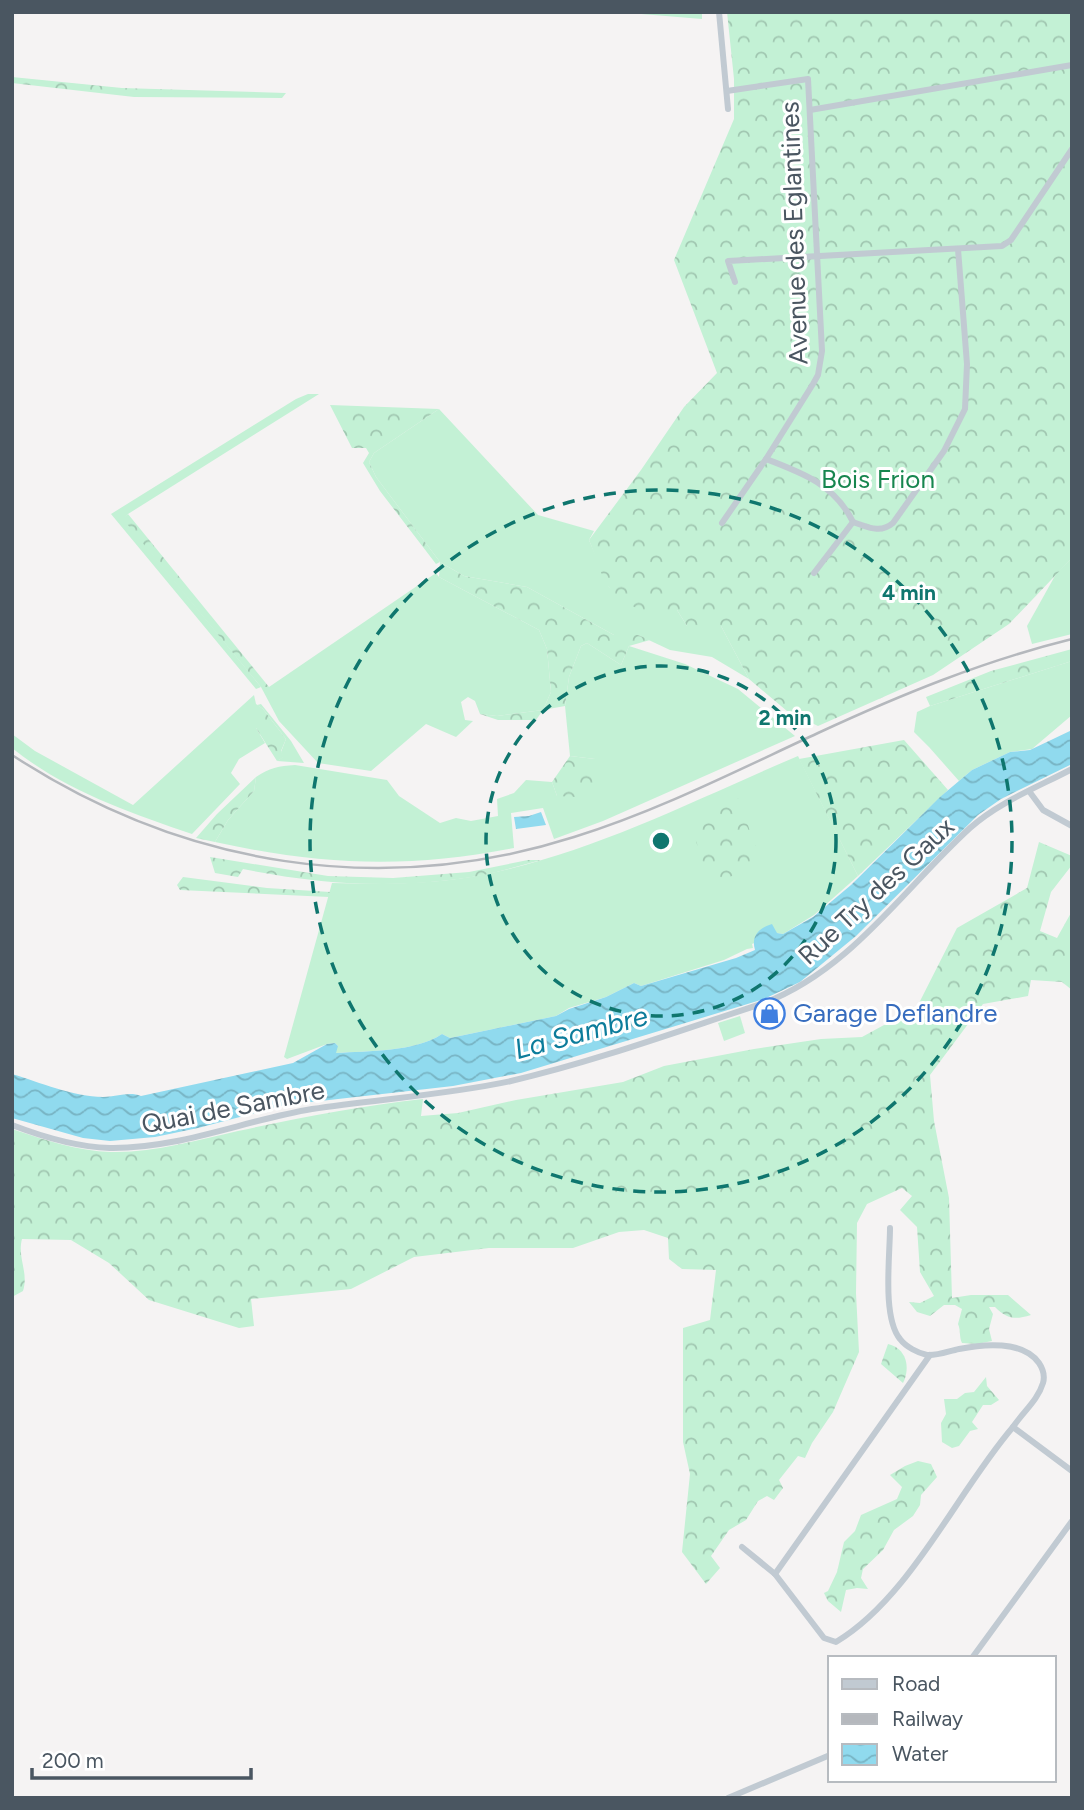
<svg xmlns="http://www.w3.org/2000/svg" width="1084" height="1810" font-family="Figtree,sans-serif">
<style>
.grass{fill:#c3f1d5}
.forest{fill:url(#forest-crowns)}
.water{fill:url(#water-waves)}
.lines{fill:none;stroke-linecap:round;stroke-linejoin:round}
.street{stroke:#c1cad2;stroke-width:6}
.rail{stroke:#b5b8bd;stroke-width:2.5}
.ring{fill:none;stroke:#0f766e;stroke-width:3.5;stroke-dasharray:12 9}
.labels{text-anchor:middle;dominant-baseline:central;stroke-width:6;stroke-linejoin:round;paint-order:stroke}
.street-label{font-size:26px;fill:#4a5661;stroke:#fff}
.park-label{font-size:26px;fill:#17864f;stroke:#fff}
.shop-label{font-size:26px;fill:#366cbe;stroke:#fff;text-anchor:start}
.water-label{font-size:28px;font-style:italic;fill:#0c7c9b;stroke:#fff}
.centre{fill:#0f766e;stroke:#fff;stroke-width:3.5}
.ring-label{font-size:21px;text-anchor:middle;font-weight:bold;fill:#0f766e;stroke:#fff;stroke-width:6;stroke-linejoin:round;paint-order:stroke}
</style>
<defs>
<pattern id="forest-crowns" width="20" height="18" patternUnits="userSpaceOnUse" patternTransform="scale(1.75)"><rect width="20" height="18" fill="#c3f1d5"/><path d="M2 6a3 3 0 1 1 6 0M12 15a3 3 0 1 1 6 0" fill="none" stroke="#a0c6b0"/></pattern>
<pattern id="water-waves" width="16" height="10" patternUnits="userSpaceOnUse" patternTransform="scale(1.75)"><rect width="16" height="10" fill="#90daee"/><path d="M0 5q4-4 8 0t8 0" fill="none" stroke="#78b4c4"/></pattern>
</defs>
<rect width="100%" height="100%" fill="#f5f3f3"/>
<!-- grass -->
<g class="grass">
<polygon points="617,12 702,12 702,19"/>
<polygon points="308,394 319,394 128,514 124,519 261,687 269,687 436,573 439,577 539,630 547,649 551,692 543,710 497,716 480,714 475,701 468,697 461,702 465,720 473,721 456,737 426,724 371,771 318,763 279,721 261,687 256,689 111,514 296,399"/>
<polygon points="439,409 538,515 594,531 589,540 609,587 624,599 677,610 687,626 721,626 749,679 712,657 670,650 638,635 614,635 527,587 464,576 440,562 376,477 369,462 374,453"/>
<polygon points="1072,558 1072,634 1032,644 1027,626 1056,574"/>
<path d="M587 643 621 665 629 646 685 664 738 689 795 736 603 821 554 839 543 808 511 813 514 848C408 869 320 865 215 842L228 820 254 791 256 777C269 768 279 766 295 765L387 780 399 796 440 823 456 818 471 821 498 816 497 799 514 793 526 780 552 782 557 796 595 759 570 756 565 706 569 677 581 646Z"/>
<polygon points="1072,661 1072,715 1032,749 1010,752 972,770 959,781 929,747 914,732 917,712 930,706"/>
<path d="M254 695 256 704V728L265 743 239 759 231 773 240 784 192 834C130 813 64 790 12 748V734L35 751 133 805Z"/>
<polygon points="261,704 291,741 304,763 277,761 283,757 281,752 286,739 263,709 257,705"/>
<path d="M798 756 858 876 814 915 783 934 777 933 752 944 753 948 747 949 724 960 641 986 634 983 606 997 569 1008 556 1016 450 1038 442 1034C415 1052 368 1051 335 1053L333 1051 338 1046 335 1043 327 1044 287 1059 284 1057 332 883C383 884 435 885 486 874 595 852 696 799 798 756Z"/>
<polygon points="740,1016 745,1033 724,1041 718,1023"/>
</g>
<!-- forest -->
<g class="forest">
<path d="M727 12H1072V558L1009 624 933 675 818 726 787 711 749 679 721 626H687L677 610C655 620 623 606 608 586 600 574 595 554 589 540L641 470 684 407 717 373 674 260 734 119V79Z"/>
<polygon points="12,77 122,88 286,93 282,98 134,97 12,83"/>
<polygon points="330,405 439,409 374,453 369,462 376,477 440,562 464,576 527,587 614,635 638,635 650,640 629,646 621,665 587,643 581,646 569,677 565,706 543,710 536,720 498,720 480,714 497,716 543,710 551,692 547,649 539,630 439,577 440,562 436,564 380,491 363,463 369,453 366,448 352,448"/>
<polygon points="128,514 269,687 261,687 123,519"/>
<polygon points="1072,649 1072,661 930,706 926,697 991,671"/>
<polygon points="256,704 263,709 286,739 281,751 284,757 277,761 256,728 250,710"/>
<polygon points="904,740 948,790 858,876 799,759"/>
<polygon points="570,756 595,759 596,798 557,796 552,782"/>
<polygon points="256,777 254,791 228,820 215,842 196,838 217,814"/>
<polygon points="738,798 762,864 717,882 701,859 690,819 725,800"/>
<path d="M1039 842 1072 856V865L1051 892 1040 931 1057 938 1072 911V990L1062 982 1031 980 1028 996 983 1004 930 1075 934 1121 949 1198 952 1298 971 1295H1008L1031 1315C1015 1320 1007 1319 995 1307H989L993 1314 989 1329 992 1341 977 1344 962 1343C959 1337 961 1331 958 1324L962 1309 955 1305H944L930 1316 917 1312 909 1302 920 1303 934 1296 920 1272 917 1227 900 1210 912 1196 902 1188 867 1204 857 1223 856 1293 859 1352 833 1412 812 1443 805 1458 798 1456 779 1480 783 1488 774 1500 767 1496 758 1501 746 1520 729 1530 711 1556 720 1568 706 1584 682 1552 690 1474 683 1442V1328L710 1320 716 1270 682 1269 669 1259 668 1238 644 1230 619 1232 573 1248H489L414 1257 351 1289 251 1299 254 1326 239 1328 149 1300 109 1263 71 1240 22 1239C17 1258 29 1272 23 1291L12 1297V1129C44 1140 78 1151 111 1152 153 1153 197 1140 238 1131 299 1118 360 1106 423 1099L421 1116 458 1113 516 1100 623 1082 664 1066 754 1049 821 1039 862 1037 917 1007 957 928 1027 888Z"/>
<path d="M210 857 328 876 393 878 469 872 528 860H541C522 865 503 871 483 875 403 890 322 885 243 869L238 877 215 873Z"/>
<polygon points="183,877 267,888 330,892 329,897 180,890 177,885"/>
<path d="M888 1344C906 1348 911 1367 903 1383L881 1364Z"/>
<polygon points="986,1377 987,1386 999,1400 991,1405 983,1405 972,1422 978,1429 970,1431 959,1446 952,1448 942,1442 941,1423 946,1414 944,1399 957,1399 965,1393 974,1392"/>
<polygon points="918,1461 931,1464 937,1477 921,1495 920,1505 913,1516 894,1530 883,1550 863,1569 861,1578 868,1589 857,1588 846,1590 841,1612 828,1601 824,1593 828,1591 837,1572 844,1542 855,1531 861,1515 897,1499 902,1487 890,1475 905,1466"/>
</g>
<!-- water -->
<g class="water">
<path d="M1072 730V764L1001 799 978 815 856 936 800 982 764 999 521 1073 453 1086 285 1105 198 1128 155 1137 110 1141 83 1138 12 1118V1074C39 1082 74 1097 103 1097 116 1097 129 1091 141 1096L293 1063 327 1044 335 1043 338 1046 336 1053C368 1051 415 1052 442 1034L450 1038 556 1016 569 1009 606 997 634 983 641 986 736 958 755 950C751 937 758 928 772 924L777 933 783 934 813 917 851 885 940 797 972 770 1010 752 1030 750Z"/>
<polygon points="541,812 546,825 516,829 514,817 529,816"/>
</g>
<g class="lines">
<!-- street -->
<g class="street">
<polyline points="719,12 728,109"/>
<polyline points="810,110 1072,65"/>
<polyline points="735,282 728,261 1002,246 1011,240 1072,149"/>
<path d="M766 459C803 473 835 485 853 522"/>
<path d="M853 522C868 527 880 534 893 523L944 451 965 409 967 364 958 249"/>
<polyline points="722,523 766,459 813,384 818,375 822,351 808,79 727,91"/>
<polyline points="814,573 853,522"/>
<polyline points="1029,791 1043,810 1072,826"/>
<path d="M12 1125C43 1137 77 1147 110 1148 179 1149 245 1120 312 1109 378 1099 446 1095 511 1081 597 1061 681 1030 764 1003 851 970 904 888 970 828 999 802 1038 787 1072 769"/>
<path d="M890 1228C890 1256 882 1317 900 1339 906 1347 918 1353 927 1355 937 1356 949 1351 959 1349 983 1344 1023 1340 1039 1363 1043 1369 1045 1376 1043 1383 1038 1400 1023 1412 1013 1427L1072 1471"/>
<path d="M742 1547 775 1574 824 1638 836 1642C910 1598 957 1492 1013 1427"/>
<polyline points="775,1574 930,1355"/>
<polyline points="972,1658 1072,1521"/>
<polyline points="728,1798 830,1755"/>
</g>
<!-- rail -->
<path class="rail" d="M12 755C182 866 379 899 574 837 658 811 738 770 818 733 900 695 983 661 1072 639"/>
</g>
<!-- distance rings -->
<g class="ring">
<circle cx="661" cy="841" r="175"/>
<circle cx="661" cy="841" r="351"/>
</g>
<!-- icons -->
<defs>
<symbol id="shop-ring" viewBox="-11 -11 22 22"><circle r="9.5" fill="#fff" stroke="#3f7fe0" stroke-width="1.5"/><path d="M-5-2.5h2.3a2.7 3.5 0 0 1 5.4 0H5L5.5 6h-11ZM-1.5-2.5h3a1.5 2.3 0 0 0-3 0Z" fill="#3f7fe0"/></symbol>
</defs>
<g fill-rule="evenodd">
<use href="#shop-ring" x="752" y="996" width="35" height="35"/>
</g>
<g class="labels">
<!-- street labels -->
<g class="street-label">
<text transform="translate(794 233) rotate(-92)">Avenue des Eglantines</text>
<text transform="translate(876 891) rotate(-43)">Rue Try des Gaux</text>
<text transform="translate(233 1107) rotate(-11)">Quai de Sambre</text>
</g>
<!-- park labels -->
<g class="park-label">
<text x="878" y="479">Bois Frion</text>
</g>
<!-- shop labels -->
<g class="shop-label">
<text x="793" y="1013">Garage Deflandre</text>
</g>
<!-- water labels -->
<g class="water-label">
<text transform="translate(581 1032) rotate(-15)">La Sambre</text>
</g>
</g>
<circle cx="661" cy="841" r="10" class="centre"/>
<g class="ring-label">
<text x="909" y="600">4 min</text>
<text x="785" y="725">2 min</text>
</g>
<!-- border -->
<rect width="1084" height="1810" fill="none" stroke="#4a5661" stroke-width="28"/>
<!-- legend -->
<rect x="828" y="1656" width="228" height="126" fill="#ffffff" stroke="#b7bbc0" stroke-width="2"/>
<rect x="842" y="1679" width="35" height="10" fill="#c1cad2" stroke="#b7bbc0" stroke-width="2"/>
<text x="892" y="1691" font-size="21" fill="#4a5661">Road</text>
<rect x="842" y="1714" width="35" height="10" fill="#b5b8bd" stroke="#b7bbc0" stroke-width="2"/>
<text x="892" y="1726" font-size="21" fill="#4a5661">Railway</text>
<rect x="842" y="1744" width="35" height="21" fill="url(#water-waves)" stroke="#b7bbc0" stroke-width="2"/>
<text x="892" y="1761" font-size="21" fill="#4a5661">Water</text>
<!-- scale -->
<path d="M32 1768v10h219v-10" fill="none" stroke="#4a5661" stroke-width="3.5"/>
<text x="42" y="1768" font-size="21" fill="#4a5661" stroke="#ffffff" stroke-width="5" paint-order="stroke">200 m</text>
</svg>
